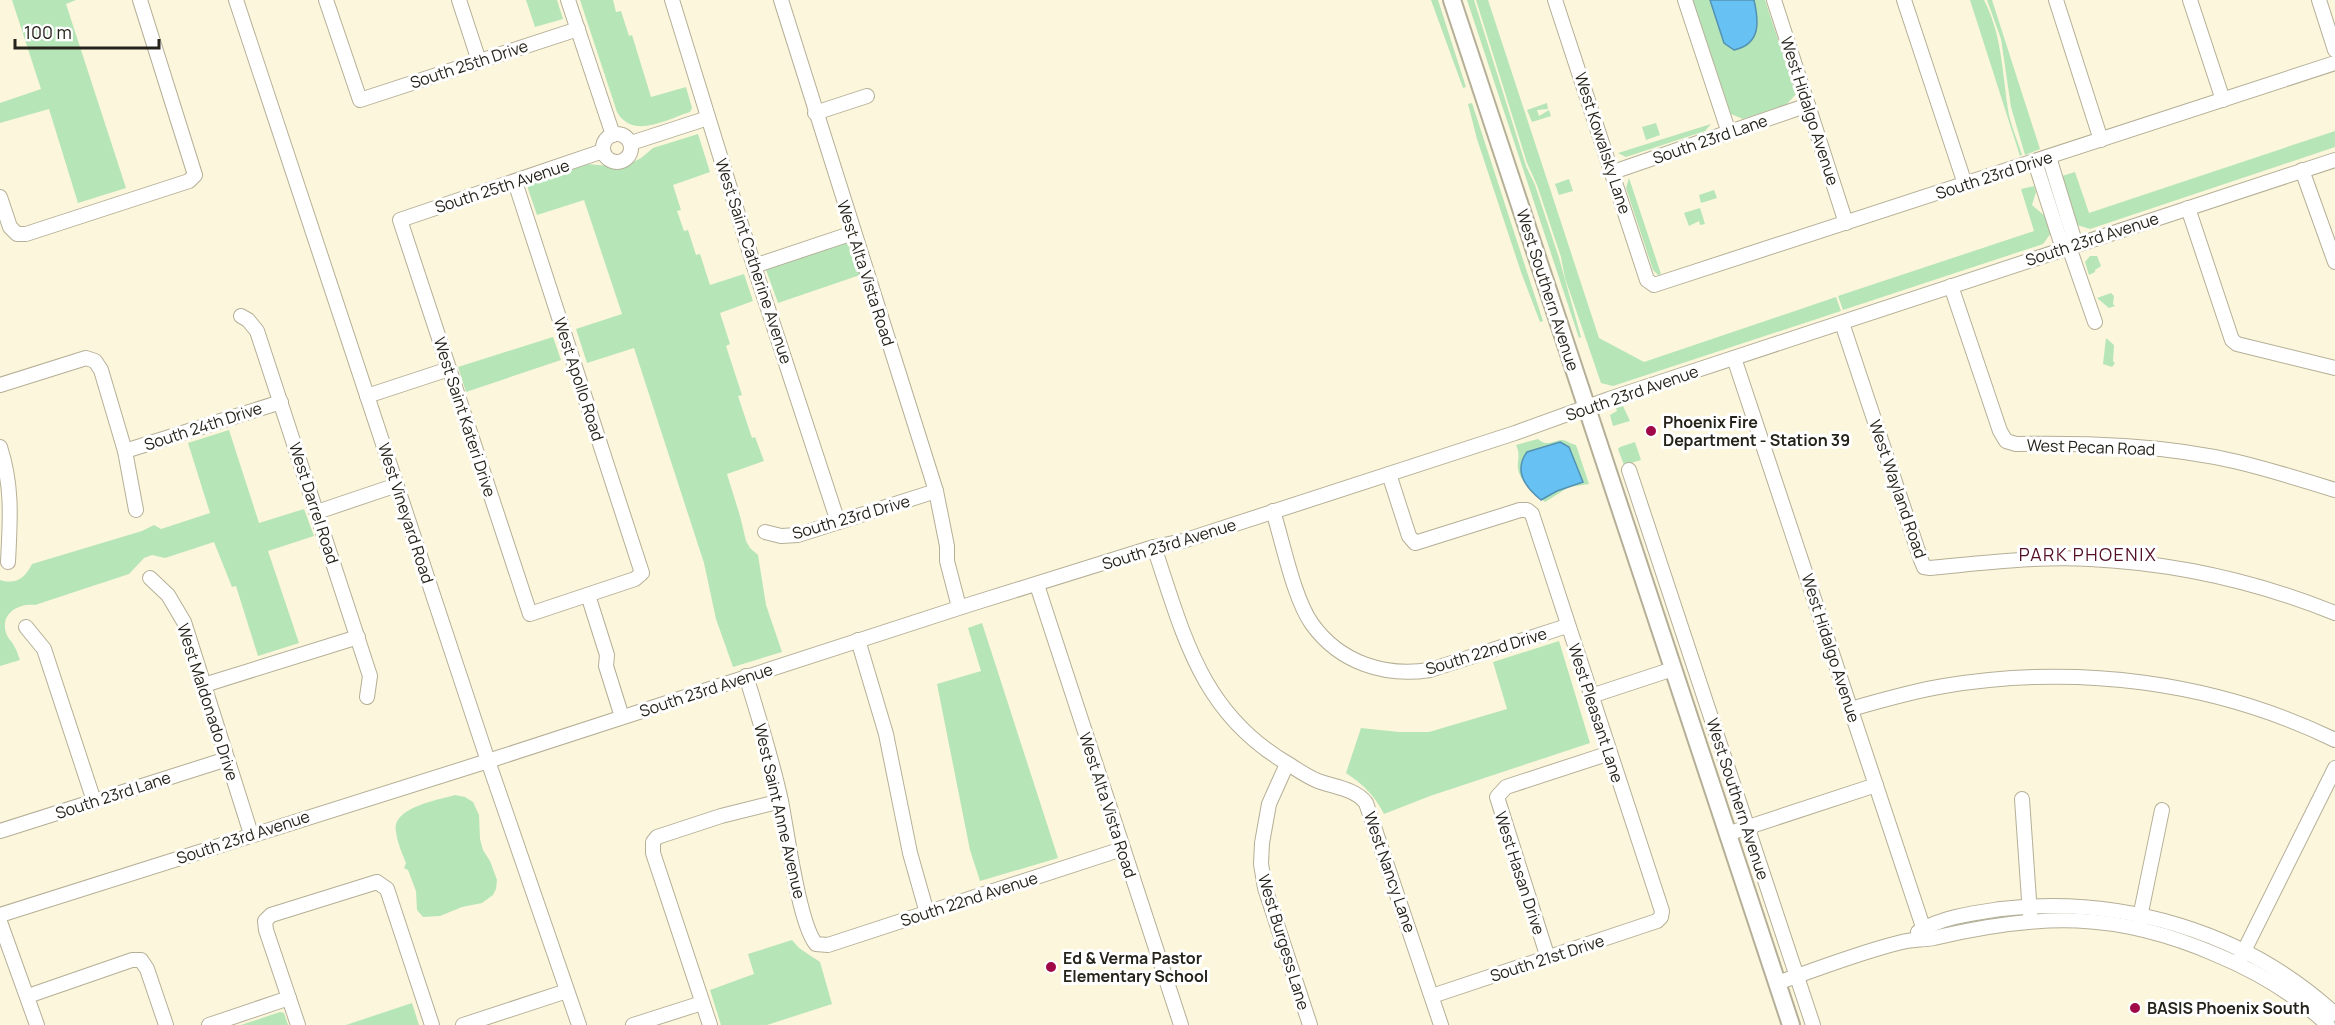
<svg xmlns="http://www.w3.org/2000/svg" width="2335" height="1025" font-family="Manrope,sans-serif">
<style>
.green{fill:#b6e5b8}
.water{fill:#67c1f3;stroke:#5392b2;stroke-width:1.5}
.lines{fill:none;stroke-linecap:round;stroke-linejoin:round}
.minor-casing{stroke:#b5af97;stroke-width:16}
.major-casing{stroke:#b5af97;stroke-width:20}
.minor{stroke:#fff;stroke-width:14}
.major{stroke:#fff;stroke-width:16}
.poi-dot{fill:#a10848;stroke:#fff;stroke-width:2}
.labels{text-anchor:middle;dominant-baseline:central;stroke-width:6;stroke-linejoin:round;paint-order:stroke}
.street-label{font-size:16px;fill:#25231a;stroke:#fff}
.poi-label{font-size:16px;font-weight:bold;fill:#25231a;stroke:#fff;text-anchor:start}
.neighbourhood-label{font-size:18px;letter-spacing:1.5px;fill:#530f26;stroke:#fff}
</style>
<rect width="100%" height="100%" fill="#fcf6dc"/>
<!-- green -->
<g class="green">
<polygon points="12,0 76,0 66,4 126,188 78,203 49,109 0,123 0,103 41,89"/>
<polygon points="526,0 557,0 563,19 535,27"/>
<path d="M580 0H613L616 12 621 11 629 36 632 35 651 97 686 87 692 108 690 112C667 119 633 140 617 112Z"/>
<polygon points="1431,0 1438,0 1466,87 1463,88"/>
<polygon points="1467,0 1474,0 1526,166 1535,185 1559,258 1581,337 1579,338"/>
<polygon points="1476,0 1488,0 1599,338 1644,362 1836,297 1841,311 1613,386 1601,383 1565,278 1561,257 1537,185 1527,163"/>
<polygon points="1693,0 1765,0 1796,94 1787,104 1743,119 1731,114"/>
<path d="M1970 0H1984C2003 37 2002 75 2009 115 2012 128 2018 142 2022 155L2020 156Z"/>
<polygon points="1987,0 1992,0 2040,149 2025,155 2011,107 2001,39"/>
<polygon points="1472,103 1543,321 1540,322 1521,272 1477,139 1468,104"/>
<polygon points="1547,103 1548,109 1537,110 1539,116 1549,110 1551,116 1532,122 1527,110"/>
<polygon points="1656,123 1660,135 1646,140 1642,127"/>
<polygon points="1711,124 1705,131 1626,157 1618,153"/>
<polygon points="2335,131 2335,147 2090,229 2077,225 2063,183 2062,176 2075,172 2089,213"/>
<polygon points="698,134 710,172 673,185 681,210 677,211 684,231 688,230 696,255 700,254 710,285 744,274 753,301 720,313 730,344 726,346 742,395 738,396 752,438 755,437 764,461 727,474 740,516 746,541 750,548 758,555 766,605 782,652 733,667 716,619 704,563 634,348 587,363 576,329 622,314 584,200 537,215 527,186 586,164 624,167 641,158 653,148"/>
<polygon points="1629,178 1661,274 1658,275 1653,270 1626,188"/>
<polygon points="1569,179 1573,191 1559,195 1555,184"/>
<polygon points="2034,186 2036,192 2032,205 2046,217 2051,233 2043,244 1843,310 1838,296 2034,231 2021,189"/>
<polygon points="1714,190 1717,198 1701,203 1699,195"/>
<polygon points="1700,208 1705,224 1700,225 1699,221 1689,226 1684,213"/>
<polygon points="844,242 848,244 860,275 778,303 765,267"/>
<polygon points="2090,256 2097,256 2101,266 2095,270 2095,272 2089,275 2085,262"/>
<polygon points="2111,293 2114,296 2113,304 2115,306 2109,308 2097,298"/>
<polygon points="553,337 561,360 466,392 458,367"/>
<polygon points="2106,338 2114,345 2113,361 2115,363 2112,367 2103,364"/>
<polygon points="1623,406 1630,421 1613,426 1610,415 1617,411 1616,408"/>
<path d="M229 430 259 523 304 509 314 536 268 551 299 643 258 656 236 586 232 587 214 542 165 558 152 555 144 558 129 574 35 605C18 603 0 614 6 633 8 639 12 641 14 646 17 650 18 656 20 660L0 666V580C16 585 25 578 32 564L142 531 154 525 161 529 210 513 188 443Z"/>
<path d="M1538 439C1547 447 1552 441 1562 440 1567 440 1570 444 1576 445L1589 484 1569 487 1545 502C1536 493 1520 482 1518 469 1517 459 1521 456 1516 445Z"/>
<polygon points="1635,442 1641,460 1624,465 1618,449 1620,447"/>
<polygon points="982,623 1058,858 980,881 970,850 937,684 981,671 968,628"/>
<path d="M1559 641 1590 743 1430 796 1384 814C1374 795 1364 785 1346 773L1361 728 1399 732H1429L1507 709 1493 662Z"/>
<path d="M455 795 465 797 473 802 479 815 480 839 483 850 490 861 497 880 496 889 493 895 482 903 462 907 440 916 423 917 417 910 416 891 408 870 404 868 406 863C402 853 397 842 396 831 392 807 439 800 455 795Z"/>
<polygon points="1986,915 2014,915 2012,917 1948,929 1947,926"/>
<polygon points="792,940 799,948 820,962 832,1004 767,1025 721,1025 710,990 754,974 748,954"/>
<polygon points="412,1003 419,1025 346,1025"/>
<polygon points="280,1012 284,1013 288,1025 241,1025"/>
</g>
<!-- water -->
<g class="water">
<path d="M1710 0H1754C1759 22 1761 44 1734 50L1724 43Z"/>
<path d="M1560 442 1569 447 1583 482 1557 491 1541 500C1526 488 1513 471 1527 452Z"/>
</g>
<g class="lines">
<defs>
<g id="minor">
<polyline points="236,0 488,761 579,1025"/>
<polyline points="326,0 360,100 578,29"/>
<polyline points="459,0 479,61"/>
<polyline points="568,0 613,135"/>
<polyline points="672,0 754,266 838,522"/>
<polyline points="781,0 936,491 947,546 947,561 959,607"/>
<polyline points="1555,0 1647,280 1654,285 2335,63"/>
<polyline points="1685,0 1729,133"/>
<polyline points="1774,0 1846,223"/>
<polyline points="1904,0 1965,184"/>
<polyline points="2056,0 2101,140"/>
<polyline points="2190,0 2223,100"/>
<polyline points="2319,0 2335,50"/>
<polyline points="815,113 867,96"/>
<circle cx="617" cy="148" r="14"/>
<polyline points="631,143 708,118"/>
<polyline points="2049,157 2076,245"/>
<polyline points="2035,162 2063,249"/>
<polyline points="2302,170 2335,262"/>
<polyline points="1613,172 1808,105"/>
<polyline points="515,182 642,573 635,579 530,614 400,220 603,151"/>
<polyline points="0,197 10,227 17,234 26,234 189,181 195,175 140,0"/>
<polyline points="2188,208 2232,340 2237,344 2335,368"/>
<polyline points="2069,247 2095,322"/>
<polyline points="754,266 853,233"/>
<path d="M1951 286 2000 431 2006 441 2016 444C2090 443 2166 445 2238 462 2271 470 2303 480 2335 490"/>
<polyline points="241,316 248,320 257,331 370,676 367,697"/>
<path d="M1842 323 1921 560 1924 567 1930 568C1983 563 2037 556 2090 559 2173 563 2258 582 2335 613"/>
<polyline points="1734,358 1927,939"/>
<polyline points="0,385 86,358 95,361 101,370 125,451 136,510"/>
<polyline points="367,396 449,369"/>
<path d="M0 447C13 487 10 521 8 562"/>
<polyline points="125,451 281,402"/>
<polyline points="1629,470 1813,1025"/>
<polyline points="1389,474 1409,536 1415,543 1520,510 1527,510 1532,514 1662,911 1661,917 1657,921 1432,996"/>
<path d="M1273 511C1283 543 1294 599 1312 624 1340 663 1385 677 1430 670L1567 626"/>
<polyline points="317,512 397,485"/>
<polyline points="765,532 781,536 798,535 936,491"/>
<path d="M1154 547C1184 636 1201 714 1290 765 1299 771 1308 777 1318 781 1334 787 1356 789 1366 803L1441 1025"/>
<polyline points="150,578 168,595 184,622 251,834"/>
<polyline points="1037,585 1181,1025"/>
<polyline points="588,595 607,655 606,666 622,717"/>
<polyline points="26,627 44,649 94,801"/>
<polyline points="858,640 886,734 910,853 927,913"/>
<path d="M746 676C759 718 772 759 781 801 787 831 799 924 816 944L828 945 1122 849"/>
<polyline points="204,685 358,637"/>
<polyline points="1591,696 1673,669"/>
<path d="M1851 709C1882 700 1913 691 1944 686 2076 664 2214 681 2335 740"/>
<polyline points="1287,764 1269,804 1262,843 1261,864 1265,888 1310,1025"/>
<polyline points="2022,799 2030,914"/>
<polyline points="0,831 227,759"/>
<polyline points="1727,834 1876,785"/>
<polyline points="0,915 488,761 968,605 1154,547 1183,541 1515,433 1609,399 2335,160"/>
<polyline points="0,922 37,1025"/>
<polyline points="2139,922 2162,810"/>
<path d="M1918 932C1941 917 1974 913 2001 909 2121 895 2246 932 2335 1014"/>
<polyline points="1548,958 1497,797 1506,787 1610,753"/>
<polyline points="2240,959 2335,768"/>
<path d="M1777 983C1818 969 1860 952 1902 942 1912 939 1923 940 1934 938 2040 913 2116 911 2217 955 2258 972 2296 995 2328 1025"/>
<polyline points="28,996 132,960 141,960 147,969 166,1025"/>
<polyline points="209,1025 289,998"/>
<polyline points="298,1025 266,930 265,921 271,915 377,882 387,889 432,1025"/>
<polyline points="463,1025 567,991"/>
<polyline points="633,1025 702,1003"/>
<polyline points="710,1025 653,853 653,842 657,837 721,816 781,801"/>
</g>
<polyline id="major" points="1452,0 1791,1025"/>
</defs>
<!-- minor casing -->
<use href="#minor" class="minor-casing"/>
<!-- major casing -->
<use href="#major" class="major-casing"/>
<!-- minor -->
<use href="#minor" class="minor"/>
<!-- major -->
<use href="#major" class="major"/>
</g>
<!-- markers -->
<g class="poi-dot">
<circle cx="1651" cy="431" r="6"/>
<circle cx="1051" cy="967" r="6"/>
<circle cx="2135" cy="1008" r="6"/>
</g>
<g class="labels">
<!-- street labels -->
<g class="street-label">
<text transform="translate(469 64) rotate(-18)">South 25th Drive</text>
<text transform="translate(1810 111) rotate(72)">West Hidalgo Avenue</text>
<text transform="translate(1710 139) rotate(-19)">South 23rd Lane</text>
<text transform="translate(1603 143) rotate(72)">West Kowalsky Lane</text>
<text transform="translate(1994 175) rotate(-18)">South 23rd Drive</text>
<text transform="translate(502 186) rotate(-18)">South 25th Avenue</text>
<text transform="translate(2092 239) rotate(-18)">South 23rd Avenue</text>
<text transform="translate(754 261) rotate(72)">West Saint Catherine Avenue</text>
<text transform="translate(866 273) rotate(72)">West Alta Vista Road</text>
<text transform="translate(1548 290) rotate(72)">West Southern Avenue</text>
<text transform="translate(579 379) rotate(72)">West Apollo Road</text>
<text transform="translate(1632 393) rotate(-19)">South 23rd Avenue</text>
<text transform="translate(465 417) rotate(72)">West Saint Kateri Drive</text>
<text transform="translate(203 426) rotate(-18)">South 24th Drive</text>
<text transform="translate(2091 447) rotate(2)">West Pecan Road</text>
<text transform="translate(1898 489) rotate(71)">West Wayland Road</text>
<text transform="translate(314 503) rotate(72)">West Darrel Road</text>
<text transform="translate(406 513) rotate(72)">West Vineyard Road</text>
<text transform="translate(851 517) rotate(-16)">South 23rd Drive</text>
<text transform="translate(1169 544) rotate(-17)">South 23rd Avenue</text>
<text transform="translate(1831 648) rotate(72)">West Hidalgo Avenue</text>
<text transform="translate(1486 651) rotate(-17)">South 22nd Drive</text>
<text transform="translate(706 690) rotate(-18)">South 23rd Avenue</text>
<text transform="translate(208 702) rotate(72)">West Maldonado Drive</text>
<text transform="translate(1596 713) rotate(72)">West Pleasant Lane</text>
<text transform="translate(113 795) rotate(-18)">South 23rd Lane</text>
<text transform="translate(1738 799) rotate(72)">West Southern Avenue</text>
<text transform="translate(1108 805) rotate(72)">West Alta Vista Road</text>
<text transform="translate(780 811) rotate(77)">West Saint Anne Avenue</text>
<text transform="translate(243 837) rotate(-18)">South 23rd Avenue</text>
<text transform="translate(1390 872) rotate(71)">West Nancy Lane</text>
<text transform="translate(1520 873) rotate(72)">West Hasan Drive</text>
<text transform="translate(969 899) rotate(-18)">South 22nd Avenue</text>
<text transform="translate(1284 942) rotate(73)">West Burgess Lane</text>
<text transform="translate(1547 958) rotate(-18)">South 21st Drive</text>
</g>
<!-- poi labels -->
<g class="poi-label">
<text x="1663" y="422">Phoenix Fire<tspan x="1663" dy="18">Department - Station 39</tspan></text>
<text x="1063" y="958">Ed &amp; Verma Pastor<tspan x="1063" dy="18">Elementary School</tspan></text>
<text x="2147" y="1008">BASIS Phoenix South</text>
</g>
<!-- neighbourhood labels -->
<g class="neighbourhood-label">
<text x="2088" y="554">PARK PHOENIX</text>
</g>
</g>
<!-- scale -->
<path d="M15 39v9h144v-9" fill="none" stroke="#25231a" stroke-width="3"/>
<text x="24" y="39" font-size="18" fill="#25231a" stroke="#ffffff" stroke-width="4.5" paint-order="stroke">100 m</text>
</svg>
